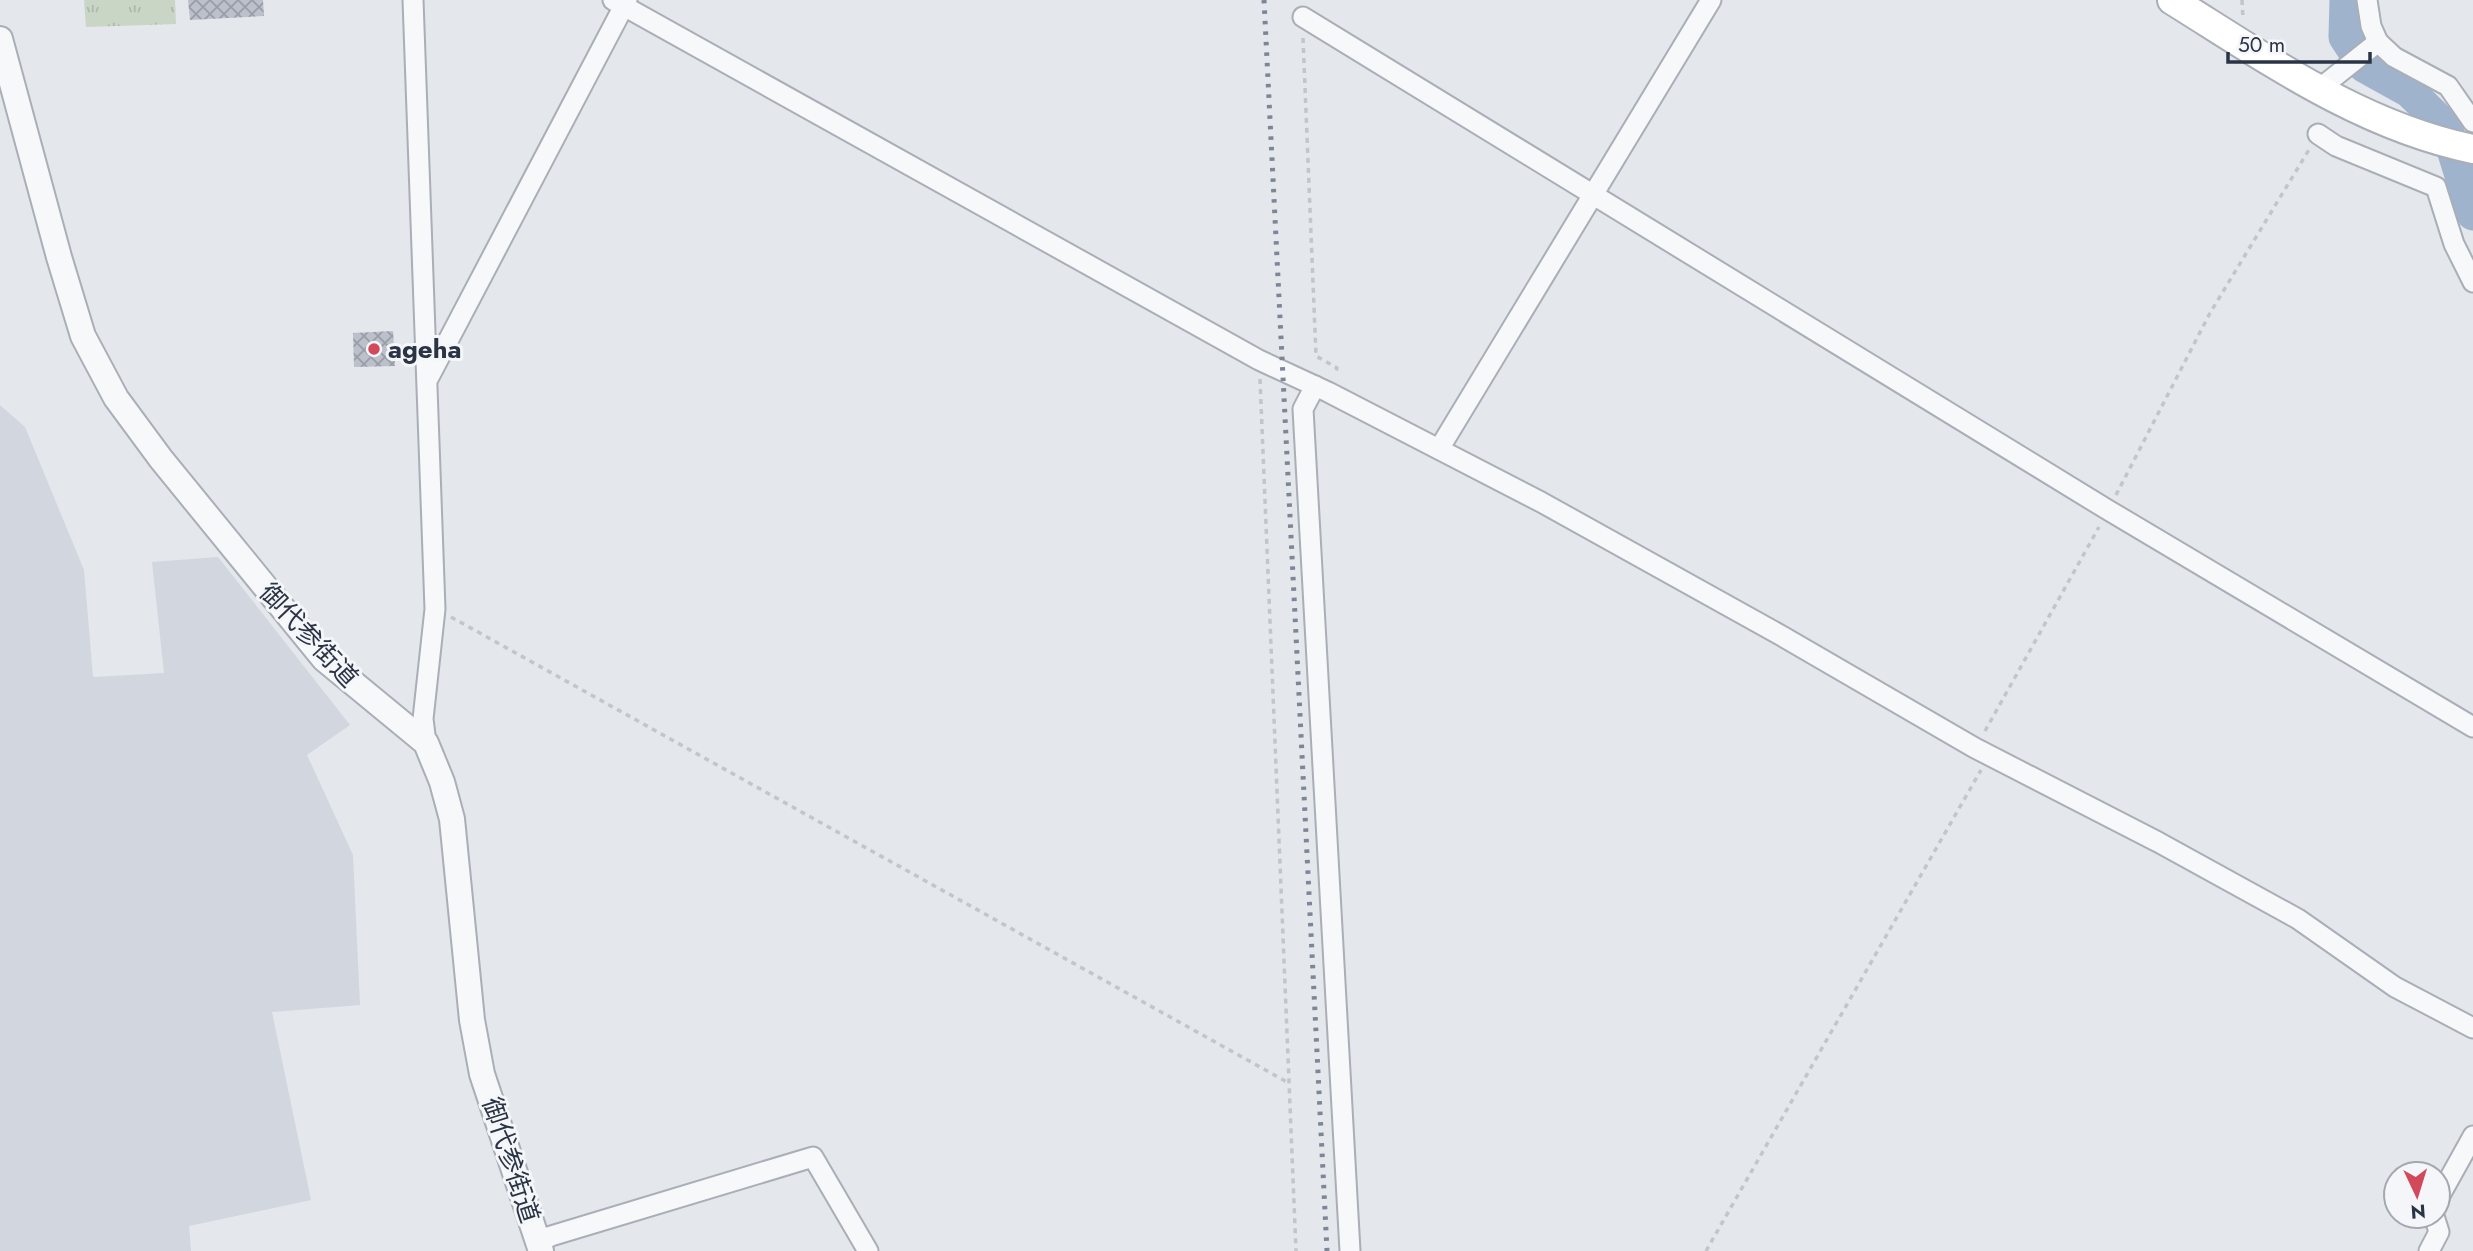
<svg xmlns="http://www.w3.org/2000/svg" width="2473" height="1251" font-family="Jost,'Noto Sans JP',sans-serif">
<style>
.built{fill:#d2d6de}
.park{fill:url(#park-tufts)}
.lines{fill:none;stroke-linecap:round;stroke-linejoin:round}
.river{stroke:#9fb4cc;stroke-width:33}
.building{fill:url(#building-cross-hatch)}
.minor-casing{stroke:#a9aeb7;stroke-width:23}
.tertiary-casing{stroke:#a9aeb7;stroke-width:28}
.secondary-casing{stroke:#a9aeb7;stroke-width:32}
.path{stroke:#c2c5cb;stroke-width:3.5;stroke-dasharray:5 5;stroke-linecap:butt}
.minor{stroke:#f7f8fa;stroke-width:19}
.tertiary{stroke:#f7f8fa;stroke-width:24}
.secondary{stroke:#fff;stroke-width:28}
.rail{stroke:#7d8696;stroke-width:5;stroke-dasharray:3.5 7;stroke-linecap:butt}
.poi-dot{fill:#d1495b;stroke:#f4f6f9;stroke-width:2.5}
.labels{text-anchor:middle;dominant-baseline:central;stroke-width:6;stroke-linejoin:round;paint-order:stroke}
.poi-label{font-size:26px;font-weight:bold;fill:#2b3445;stroke:#f4f6f9;text-anchor:start}
.street-label{font-size:26px;fill:#2b3445;stroke:#f4f6f9}
</style>
<defs>
<pattern id="park-tufts" width="24" height="20" patternUnits="userSpaceOnUse" patternTransform="scale(1.75)"><rect width="24" height="20" fill="#c9d6c5"/><path d="M3 7l-1-3M5 7V3M7 7l1-3M15 17l-1-3M17 17v-4M19 17l1-3" fill="none" stroke="#adb8ab"/></pattern>
<pattern id="building-cross-hatch" width="8" height="8" patternUnits="userSpaceOnUse" patternTransform="scale(1.75)"><rect width="8" height="8" fill="#bbc0ca"/><path d="M0 0l8 8M0 8l8-8" fill="none" stroke="#989da6"/></pattern>
</defs>
<rect width="100%" height="100%" fill="#e4e7ec"/>
<!-- built -->
<polygon class="built" points="0,405 25,427 84,570 93,677 164,673 152,562 218,557 350,725 307,755 353,855 360,1005 272,1012 311,1200 189,1226 191,1251 0,1251"/>
<!-- park -->
<polygon class="park" points="84,0 175,0 176,24 86,27"/>
<g class="lines">
<!-- river -->
<polyline class="river" points="2346,0 2345,37 2364,66 2409,91 2446,127 2473,214"/>
</g>
<!-- building -->
<g class="building">
<polygon points="188,0 263,0 264,16 190,20"/>
<polygon points="393,331 395,366 354,367 353,333"/>
</g>
<g class="lines">
<defs>
<g id="minor">
<polyline points="413,0 435,609 423,719 426,743"/>
<polyline points="613,0 1259,360 1328,392 1541,502 1782,636 1975,748 2158,842 2298,919 2395,987 2473,1028"/>
<polyline points="2367,0 2371,26 2378,42 2394,57 2448,86 2473,122"/>
<polyline points="1303,17 2108,510 2473,727"/>
<polyline points="2319,89 2378,42"/>
<polyline points="2318,134 2336,146 2436,187 2454,244 2473,282"/>
<polyline points="429,377 627,0"/>
<polyline points="1315,386 1303,409 1350,1251"/>
<polyline points="1439,449 1711,0"/>
<polyline points="2438,1199 2473,1136"/>
<polyline points="538,1242 551,1236 813,1157 868,1251"/>
<polyline points="2429,1251 2439,1232 2434,1216"/>
</g>
<polyline id="tertiary" points="0,39 59,257 83,336 116,398 161,459 324,659 426,743 442,782 452,819 472,1020 482,1074 541,1251"/>
<path id="secondary" d="M2172 0C2267 59 2361 126 2473 149"/>
</defs>
<!-- minor casing -->
<use href="#minor" class="minor-casing"/>
<!-- tertiary casing -->
<use href="#tertiary" class="tertiary-casing"/>
<!-- secondary casing -->
<use href="#secondary" class="secondary-casing"/>
<!-- path -->
<g class="path">
<polyline points="2242,0 2243,19"/>
<polyline points="1303,38 1316,356 1337,368 1335,374"/>
<polyline points="1260,379 1296,1251"/>
<polyline points="2116,495 2210,313 2310,148"/>
<polyline points="451,617 1287,1082"/>
<polyline points="1985,731 2099,527"/>
<polyline points="1706,1251 1981,770"/>
</g>
<!-- minor -->
<use href="#minor" class="minor"/>
<!-- tertiary -->
<use href="#tertiary" class="tertiary"/>
<!-- secondary -->
<use href="#secondary" class="secondary"/>
<!-- rail -->
<polyline class="rail" points="1264,0 1327,1251"/>
</g>
<!-- markers -->
<circle class="poi-dot" cx="374" cy="349" r="7"/>
<g class="labels">
<!-- poi labels -->
<g class="poi-label">
<text x="388" y="349">ageha</text>
</g>
<!-- street labels -->
<g class="street-label">
<text transform="translate(309 635) rotate(47)">御代参街道</text>
<text transform="translate(511 1160) rotate(72)">御代参街道</text>
</g>
</g>
<!-- north arrow -->
<g transform="translate(2417 1195) rotate(176)"><circle r="33" fill="#f4f6f9" stroke="#a4a8b1" stroke-width="2"/>
<path d="M0-5L12 26L0 18L-12 26Z" fill="#d1495b"/>
<text y="-10" font-size="19" font-weight="bold" text-anchor="middle" fill="#2b3445">N</text>
</g>
<!-- scale -->
<path d="M2228 52v10h142v-10" fill="none" stroke="#2b3445" stroke-width="3.5"/>
<text x="2238" y="52" font-size="21" fill="#2b3445" stroke="#f4f6f9" stroke-width="5" paint-order="stroke">50 m</text>
</svg>
